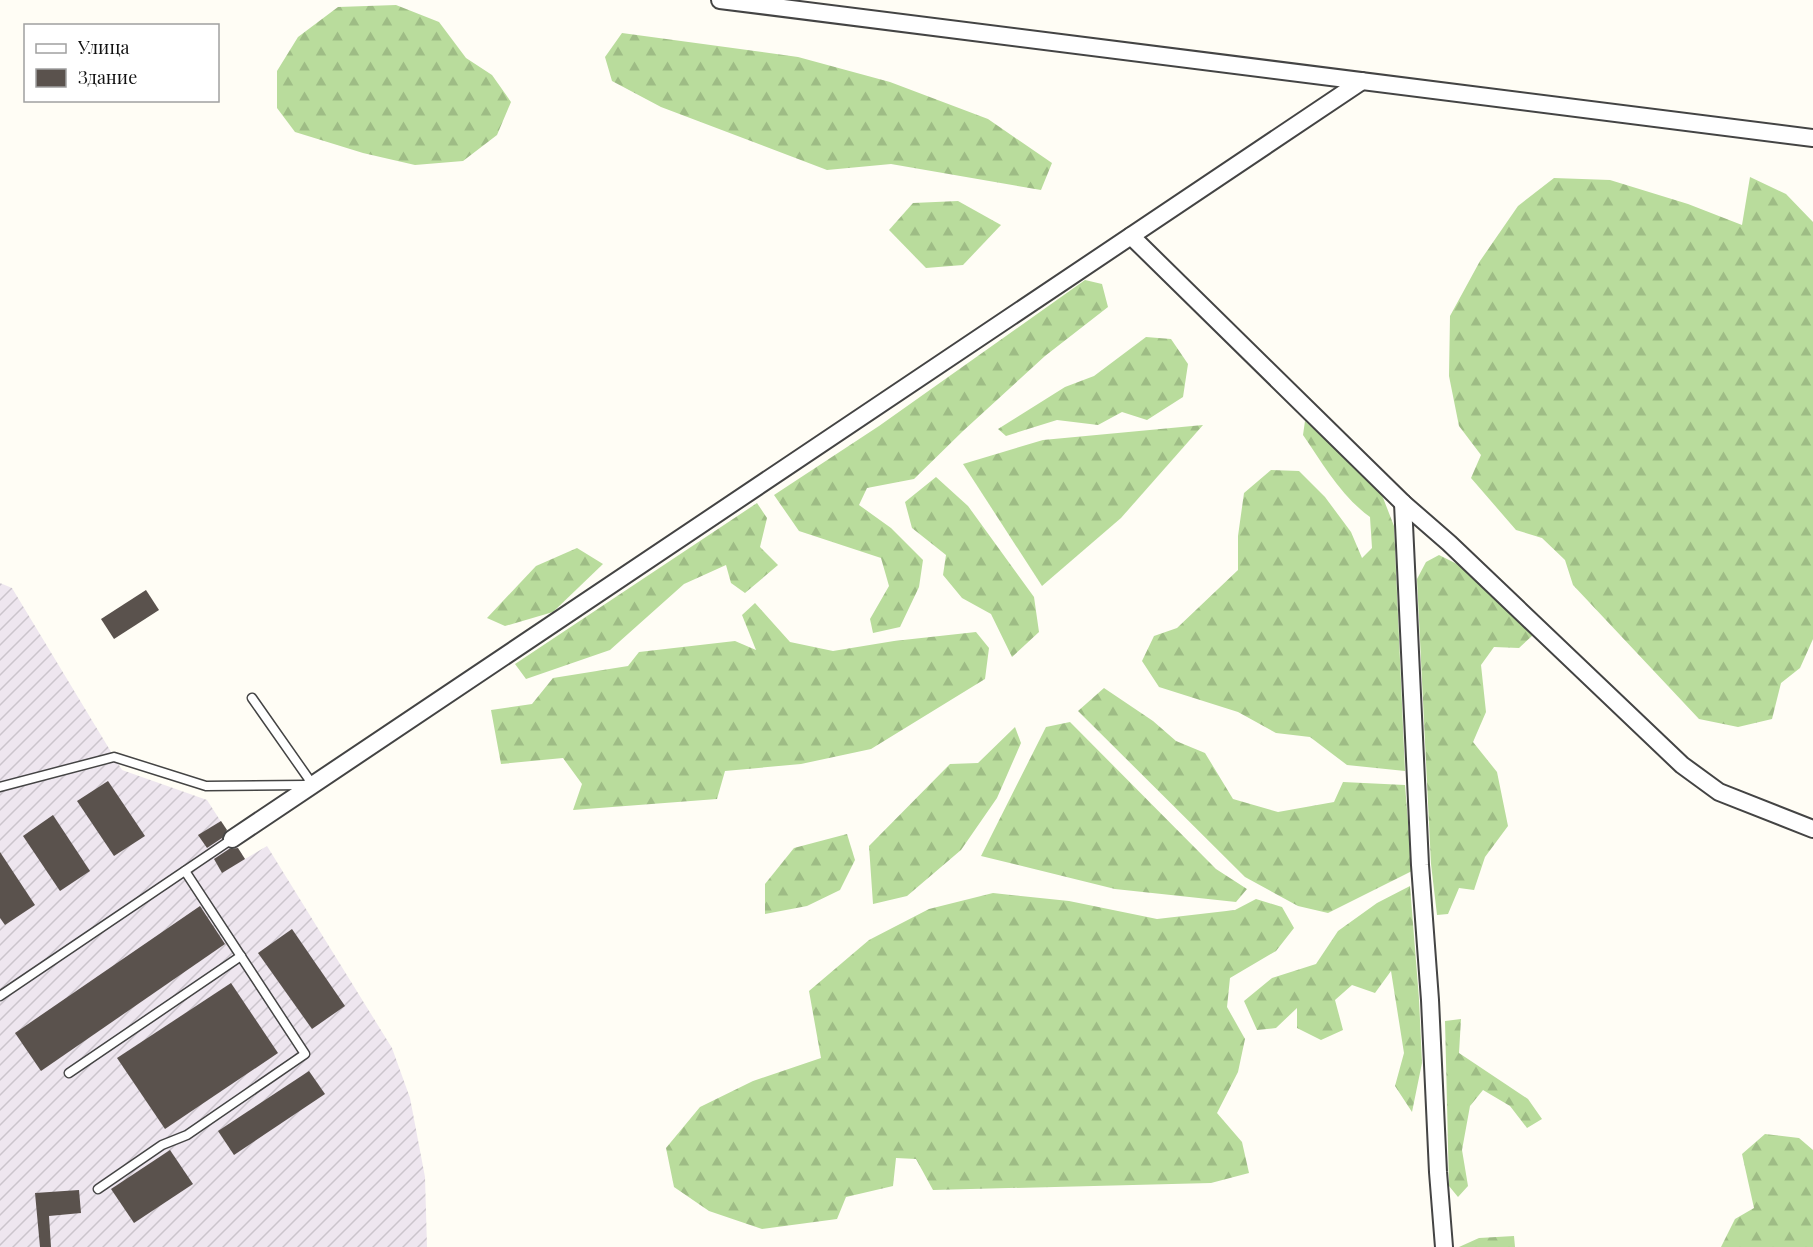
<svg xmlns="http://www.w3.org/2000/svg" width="1813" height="1247" font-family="'Playfair Display',serif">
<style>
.industrial{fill:url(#industrial-furrows)}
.forest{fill:url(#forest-firs)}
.building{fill:#5a524d}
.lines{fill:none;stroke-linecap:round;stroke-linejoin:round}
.lane-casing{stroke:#444;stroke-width:11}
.street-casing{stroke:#444;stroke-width:20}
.lane{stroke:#fff;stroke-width:8}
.street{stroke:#fff;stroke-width:16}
</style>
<defs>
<pattern id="industrial-furrows" width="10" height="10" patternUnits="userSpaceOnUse" patternTransform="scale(1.5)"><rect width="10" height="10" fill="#eee6ef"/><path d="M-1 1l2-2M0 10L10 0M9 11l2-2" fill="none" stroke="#cbc4cc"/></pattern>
<pattern id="forest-firs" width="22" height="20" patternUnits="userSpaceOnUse" patternTransform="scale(1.5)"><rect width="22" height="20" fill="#b9dc9c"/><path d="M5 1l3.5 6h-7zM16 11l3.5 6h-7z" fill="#9ebc85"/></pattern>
</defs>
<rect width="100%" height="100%" fill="#fffdf5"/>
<!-- industrial -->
<polygon class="industrial" points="0,583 12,588 122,770 207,800 245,859 267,846 392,1048 410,1098 425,1177 427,1247 0,1247"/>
<!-- forest -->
<g class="forest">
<polygon points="396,5 439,22 466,58 492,75 511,102 497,135 463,161 415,165 363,153 295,132 277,108 277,71 298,37 338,7"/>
<polygon points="622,33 798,57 890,82 988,119 1052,163 1041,190 891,164 827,170 661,107 612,81 605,57"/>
<polygon points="1750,177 1786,194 1813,222 1813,639 1800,668 1781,683 1772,719 1738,727 1699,719 1573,585 1565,560 1542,538 1516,530 1471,478 1481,455 1459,426 1449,376 1450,316 1480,261 1518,206 1554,178 1610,180 1688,204 1742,225"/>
<polygon points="958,201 1001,225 963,265 926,268 889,230 913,203"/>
<polygon points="1085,280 1102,284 1108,307 1045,356 963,431 914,479 867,488 859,505 891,528 923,560 919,587 900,627 873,633 870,619 889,586 881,558 799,531 774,495 879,426"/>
<polygon points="1146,337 1171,339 1188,364 1183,397 1147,420 1122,412 1098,425 1057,420 1006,436 998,429 1065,387 1094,376"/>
<path d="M1305 421 1380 490 1394 526 1405 771 1347 765 1310 737 1276 733 1238 712 1159 687 1142 661 1154 636 1177 628 1238 570V536L1244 493 1271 470 1299 471 1325 497 1351 532 1362 558 1372 548 1370 517C1341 496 1323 464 1303 435Z"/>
<polygon points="1203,425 1121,518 1042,586 963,464 1043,440"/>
<polygon points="936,477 968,506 1034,597 1039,632 1012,657 991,614 962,598 943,575 946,555 912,528 905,502"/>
<polygon points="757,503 767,518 760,547 778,565 745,593 731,583 726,565 684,584 610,650 526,679 515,664"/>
<polygon points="577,548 603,564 553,612 505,626 487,618 536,566"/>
<polygon points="1439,555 1459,565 1533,635 1519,648 1494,647 1481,665 1486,712 1473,742 1497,772 1508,826 1485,857 1474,890 1459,888 1448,914 1437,915 1431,864 1417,579 1426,562"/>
<polygon points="755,603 790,642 833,651 894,641 976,632 989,648 985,679 871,749 801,764 725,771 717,799 573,810 582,784 563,758 501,764 491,710 532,704 553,678 628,666 639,652 735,641 756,650 742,615"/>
<polygon points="1104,688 1153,721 1176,741 1205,753 1233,799 1278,812 1334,802 1343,782 1405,785 1412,871 1328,913 1298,906 1245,877 1078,711"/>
<polygon points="1070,722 1216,869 1247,889 1236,902 1115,889 981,856 1046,727"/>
<polygon points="1015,727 1021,743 997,798 961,850 907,896 873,904 869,846 950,764 978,763"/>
<polygon points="847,834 855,860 840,890 807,906 765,914 765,884 794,848"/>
<polygon points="1410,886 1419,999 1422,1063 1412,1112 1395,1086 1404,1053 1391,971 1375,993 1352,985 1335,1000 1343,1030 1321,1040 1297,1028 1297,1008 1276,1028 1257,1030 1244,1001 1272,978 1316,964 1338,931 1377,903"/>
<polygon points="993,893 1069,901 1157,919 1235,910 1256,899 1282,907 1294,928 1276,951 1230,978 1227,1007 1245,1039 1238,1072 1217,1113 1242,1142 1249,1173 1211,1183 933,1190 916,1159 896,1158 893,1186 846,1197 837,1219 762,1229 709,1211 674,1187 666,1148 700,1107 753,1081 821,1058 809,991 869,940 929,909"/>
<polygon points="1461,1019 1459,1053 1528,1099 1542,1119 1527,1128 1510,1106 1483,1090 1470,1106 1462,1150 1468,1186 1458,1197 1449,1186 1445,1021"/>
<polygon points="1765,1134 1799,1138 1813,1150 1813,1247 1721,1247 1735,1219 1754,1208 1742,1154"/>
<polygon points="1514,1236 1515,1247 1459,1247 1479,1238"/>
</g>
<!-- building -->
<g class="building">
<polygon points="146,590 159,610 114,639 101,619"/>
<polygon points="108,781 145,836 114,856 77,801"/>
<polygon points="53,815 90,871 60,891 23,836"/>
<polygon points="221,821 227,830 222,838 207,848 198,835"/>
<polygon points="238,848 245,859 222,873 214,859 229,849"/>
<polygon points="0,852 35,905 5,925 0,918"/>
<polygon points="200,906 225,944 41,1071 15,1033"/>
<polygon points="292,929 345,1006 312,1029 258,953"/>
<polygon points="231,983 278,1053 165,1129 117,1058"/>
<polygon points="309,1071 325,1094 234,1155 218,1131"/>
<polygon points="170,1150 193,1184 134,1223 111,1189"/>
<polygon points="79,1190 81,1213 49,1216 51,1247 40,1247 35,1193"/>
</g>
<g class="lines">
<defs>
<g id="lane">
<polyline points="252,698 313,785"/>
<polyline points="0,787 114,757 206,786 306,785"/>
<polyline points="0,996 232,839"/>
<polyline points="69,1073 241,956"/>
<polyline points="98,1189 162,1145 187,1135 305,1054 185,871"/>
</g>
<g id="street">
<polyline points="720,0 1813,138"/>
<polyline points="1131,236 1403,503 1449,543 1682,765 1719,792 1813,829"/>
<polyline points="1403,503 1420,865 1430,1000 1438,1172 1444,1247"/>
<polyline points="232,839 1362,81"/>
</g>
</defs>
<!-- lane casing -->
<use href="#lane" class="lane-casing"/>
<!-- street casing -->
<use href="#street" class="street-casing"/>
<!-- lane -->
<use href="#lane" class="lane"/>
<!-- street -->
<use href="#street" class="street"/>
</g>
<!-- legend -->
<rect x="24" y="24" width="195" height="78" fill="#ffffff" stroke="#a0a0a0" stroke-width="1.5"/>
<rect x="36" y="44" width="30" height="9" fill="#ffffff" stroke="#a0a0a0" stroke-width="1.5"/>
<text x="78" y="54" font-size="18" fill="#111111">Улица</text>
<rect x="36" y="69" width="30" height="18" fill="#5a524d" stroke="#a0a0a0" stroke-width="1.5"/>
<text x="78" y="84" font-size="18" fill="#111111">Здание</text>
</svg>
